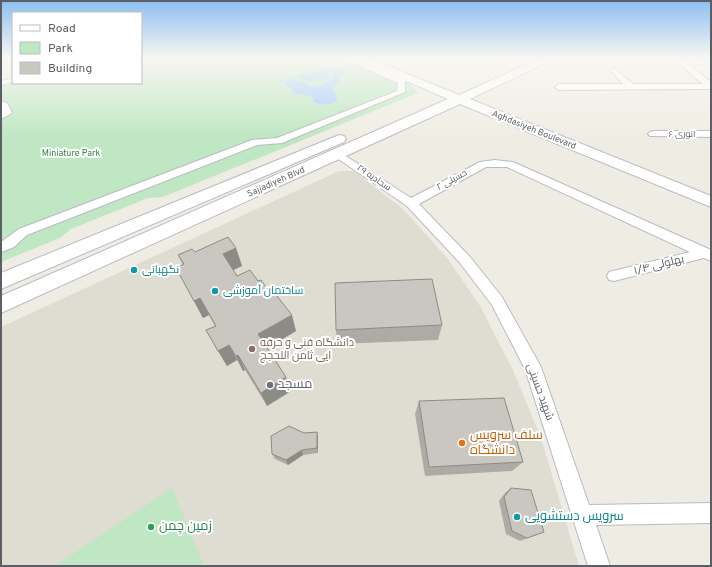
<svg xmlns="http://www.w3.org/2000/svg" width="712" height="567" font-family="Overpass,Cairo,sans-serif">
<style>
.education{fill:#dfddd2}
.green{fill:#bfe7c3}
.water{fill:#a3cdff}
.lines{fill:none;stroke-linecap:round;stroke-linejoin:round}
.street-casing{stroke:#b8bbc0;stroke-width:2}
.secondary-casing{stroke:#b9bbc2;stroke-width:2}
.street{fill:#fff;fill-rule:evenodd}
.secondary{fill:#fff;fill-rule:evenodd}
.wall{fill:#aeaba5}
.shaded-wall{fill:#8d8b86}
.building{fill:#cac7c0;stroke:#8d8b86}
.culture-dot{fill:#0f9aa8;stroke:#fff;stroke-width:1.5}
.education-dot{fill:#8d6e63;stroke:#fff;stroke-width:1.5}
.worship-dot{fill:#6b7280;stroke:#fff;stroke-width:1.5}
.food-dot{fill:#e8710a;stroke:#fff;stroke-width:1.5}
.leisure-dot{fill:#2e9e5b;stroke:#fff;stroke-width:1.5}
.labels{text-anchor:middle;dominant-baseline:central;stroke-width:4;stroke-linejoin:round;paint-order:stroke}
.far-street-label{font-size:9px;fill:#5b5e65;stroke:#fff}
.far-park-label{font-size:9px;fill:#31863f;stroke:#fff}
.street-label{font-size:11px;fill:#5b5e65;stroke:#fff}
.culture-label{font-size:11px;fill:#0d838f;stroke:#fff;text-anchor:start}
.education-label{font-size:11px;fill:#785e54;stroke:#fff;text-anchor:start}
.near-worship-label{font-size:13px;fill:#5b616d;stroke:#fff;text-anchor:start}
.near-food-label{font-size:13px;fill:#c56008;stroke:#fff;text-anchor:start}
.near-culture-label{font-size:13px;fill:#0d838f;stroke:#fff;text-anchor:start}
.near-leisure-label{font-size:13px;fill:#27864d;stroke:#fff;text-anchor:start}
</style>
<rect width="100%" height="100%" fill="#efede3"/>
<!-- education -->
<polygon class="education" points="339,171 354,171 402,208 448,259 480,306 513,370 541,438 579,566 1,566 1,327"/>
<!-- green -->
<g class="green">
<polygon points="141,58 354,58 407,80 418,93 163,197 148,198 71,229 60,238 1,262 1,81 13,78 13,83 141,83"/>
<polygon points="172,488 204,566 55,566"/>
</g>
<!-- water -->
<g class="water">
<path d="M335 67 342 68 345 71 332 90 336 95 337 101C330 106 320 105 313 102L314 99 311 96 293 93 292 88 286 86 284 82 289 78 306 83 310 87 320 86 333 78V74L328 68Z"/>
<polygon points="325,69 331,76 323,82 316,80 308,81 294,77"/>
</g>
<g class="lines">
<defs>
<g id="street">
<polygon points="341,58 352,58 405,80 405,92 282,143 257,145 27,235 14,247 1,252 1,242 19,229 252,140 277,138 397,91 398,83"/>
<polygon points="661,58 711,61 711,65 687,63 711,82 711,89 559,90 555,87 559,84 623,84 610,70 614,68 633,84 703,84 677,62"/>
<polygon points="13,78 13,82 1,85 1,81"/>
<polygon points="1,101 7,103 12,113 1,119"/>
<polygon points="653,131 711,131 711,137 650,136 648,134 650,132"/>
<polygon points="338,151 411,198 480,162 495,160 513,162 711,250 711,261 704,258 614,281 609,280 607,276 609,272 690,252 507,167 486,167 419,204 470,257 502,297 541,367 589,505 711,503 711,523 596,525 610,566 588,566 525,369 492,305 460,263 407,206 334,156 333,154 334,152"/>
</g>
<g id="secondary">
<polygon points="353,58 368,58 459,95 541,58 556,58 470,99 711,196 711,207 460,104 1,313 1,296 448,99"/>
<polygon points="339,135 344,136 346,139 344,142 1,289 1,273"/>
</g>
</defs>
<!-- street casing -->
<use href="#street" class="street-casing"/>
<!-- secondary casing -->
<use href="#secondary" class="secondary-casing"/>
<!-- street -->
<use href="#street" class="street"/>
<!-- secondary -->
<use href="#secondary" class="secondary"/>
</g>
<!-- wall -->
<g class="wall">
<polygon points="236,248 242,266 233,270 237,276 258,281 296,331 267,348 291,391 267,406 245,370 243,371 237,360 227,366 206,330 215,326 209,315 203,318 176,268 183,265 178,255 195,252"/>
<polygon points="442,325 438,340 337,344 336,330"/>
<polygon points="419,401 523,462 512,471 425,476 415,414"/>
<polygon points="317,432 318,437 318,453 303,455 288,465 275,459 272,454 304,433"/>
<polygon points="511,488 544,532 520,541 506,534 499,501 505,493"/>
</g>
<!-- shaded-wall -->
<g class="shaded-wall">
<polygon points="236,248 242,266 229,272 223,254"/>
<polygon points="200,298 209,315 203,318 194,301"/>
<polygon points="292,315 296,331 264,350 258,334"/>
<polygon points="229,345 237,360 227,366 218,351"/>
<polygon points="238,355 245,370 243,371 236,356"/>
<polygon points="286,377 291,391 267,406 261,393"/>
<polygon points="317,432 318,437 318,453 317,448"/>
<polygon points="302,450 303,455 288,465 286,460"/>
</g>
<!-- building -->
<g class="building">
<polygon points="228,237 236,248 223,254 237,276 250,270 258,281 261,280 269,291 273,291 292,315 258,334 286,377 261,393 238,355 236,356 229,345 218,351 206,330 216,326 200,298 194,301 176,268 184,264 178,255 192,249 195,252"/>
<polygon points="432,279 442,325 336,330 335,283"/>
<polygon points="504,398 523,462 429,467 419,401"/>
<polygon points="289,426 304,433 317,432 317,448 302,450 286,460 272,454 271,436"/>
<polygon points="511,488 531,490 544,532 527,538 512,531 504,497"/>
</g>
<!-- sky -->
<linearGradient id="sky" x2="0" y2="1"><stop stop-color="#8cbef1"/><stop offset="0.42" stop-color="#f8f7f2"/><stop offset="1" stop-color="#f8f7f2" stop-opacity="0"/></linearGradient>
<rect width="712" height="138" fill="url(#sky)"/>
<!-- markers -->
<g class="culture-dot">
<circle cx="134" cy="270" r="4"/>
<circle cx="215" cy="291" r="4"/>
<circle cx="517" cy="517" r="4"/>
</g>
<circle class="education-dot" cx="252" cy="349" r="4"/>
<circle class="worship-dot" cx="270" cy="385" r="4"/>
<circle class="food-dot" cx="462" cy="443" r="4"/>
<circle class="leisure-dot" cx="151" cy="527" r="4"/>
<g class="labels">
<!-- far-street labels -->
<g class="far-street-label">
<text transform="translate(534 130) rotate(22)">Aghdasiyeh Boulevard</text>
<text x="682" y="134">انوری ۶</text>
<text transform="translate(374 178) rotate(34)">سجادیه ۲۹</text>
<text transform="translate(452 180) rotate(-29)">حسینی ۲</text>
<text transform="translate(276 182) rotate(-24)">Sajjadiyeh Blvd</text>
</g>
<!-- far-park labels -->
<g class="far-park-label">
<text x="71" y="153">Miniature Park</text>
</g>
<!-- street labels -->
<g class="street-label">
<text transform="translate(659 265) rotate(-14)">بهلولی ۱/۴</text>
<text transform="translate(540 392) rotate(70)">شهید حسینی</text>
</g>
<!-- culture labels -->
<g class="culture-label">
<text x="142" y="270">نگهبانی</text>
<text x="223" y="291">ساختمان آموزشی</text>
</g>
<!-- education labels -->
<g class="education-label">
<text x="260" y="343">دانشگاه فنی و حرفه<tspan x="260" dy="13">ایی ثامن اللحجج</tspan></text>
</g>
<!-- near-worship labels -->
<g class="near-worship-label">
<text x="278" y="385">مسجد</text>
</g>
<!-- near-food labels -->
<g class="near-food-label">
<text x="470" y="436">سلف سرویس<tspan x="470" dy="15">دانشگاه</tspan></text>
</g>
<!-- near-culture labels -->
<g class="near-culture-label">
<text x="525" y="517">سرویس دستشویی</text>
</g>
<!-- near-leisure labels -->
<g class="near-leisure-label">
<text x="159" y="527">زمین چمن</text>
</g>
</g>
<!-- border -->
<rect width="712" height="567" fill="none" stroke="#5b5e65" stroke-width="4"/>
<!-- legend -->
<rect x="12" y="12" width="130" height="72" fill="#ffffff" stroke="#bdbfc1"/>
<rect x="20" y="25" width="20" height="6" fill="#ffffff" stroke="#bdbfc1"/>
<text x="48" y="32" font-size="12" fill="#5b5e65">Road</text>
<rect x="20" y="42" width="20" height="12" fill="#bfe7c3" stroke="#bdbfc1"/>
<text x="48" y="52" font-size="12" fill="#5b5e65">Park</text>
<rect x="20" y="62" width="20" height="12" fill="#cac7c0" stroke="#bdbfc1"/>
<text x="48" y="72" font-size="12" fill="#5b5e65">Building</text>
</svg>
